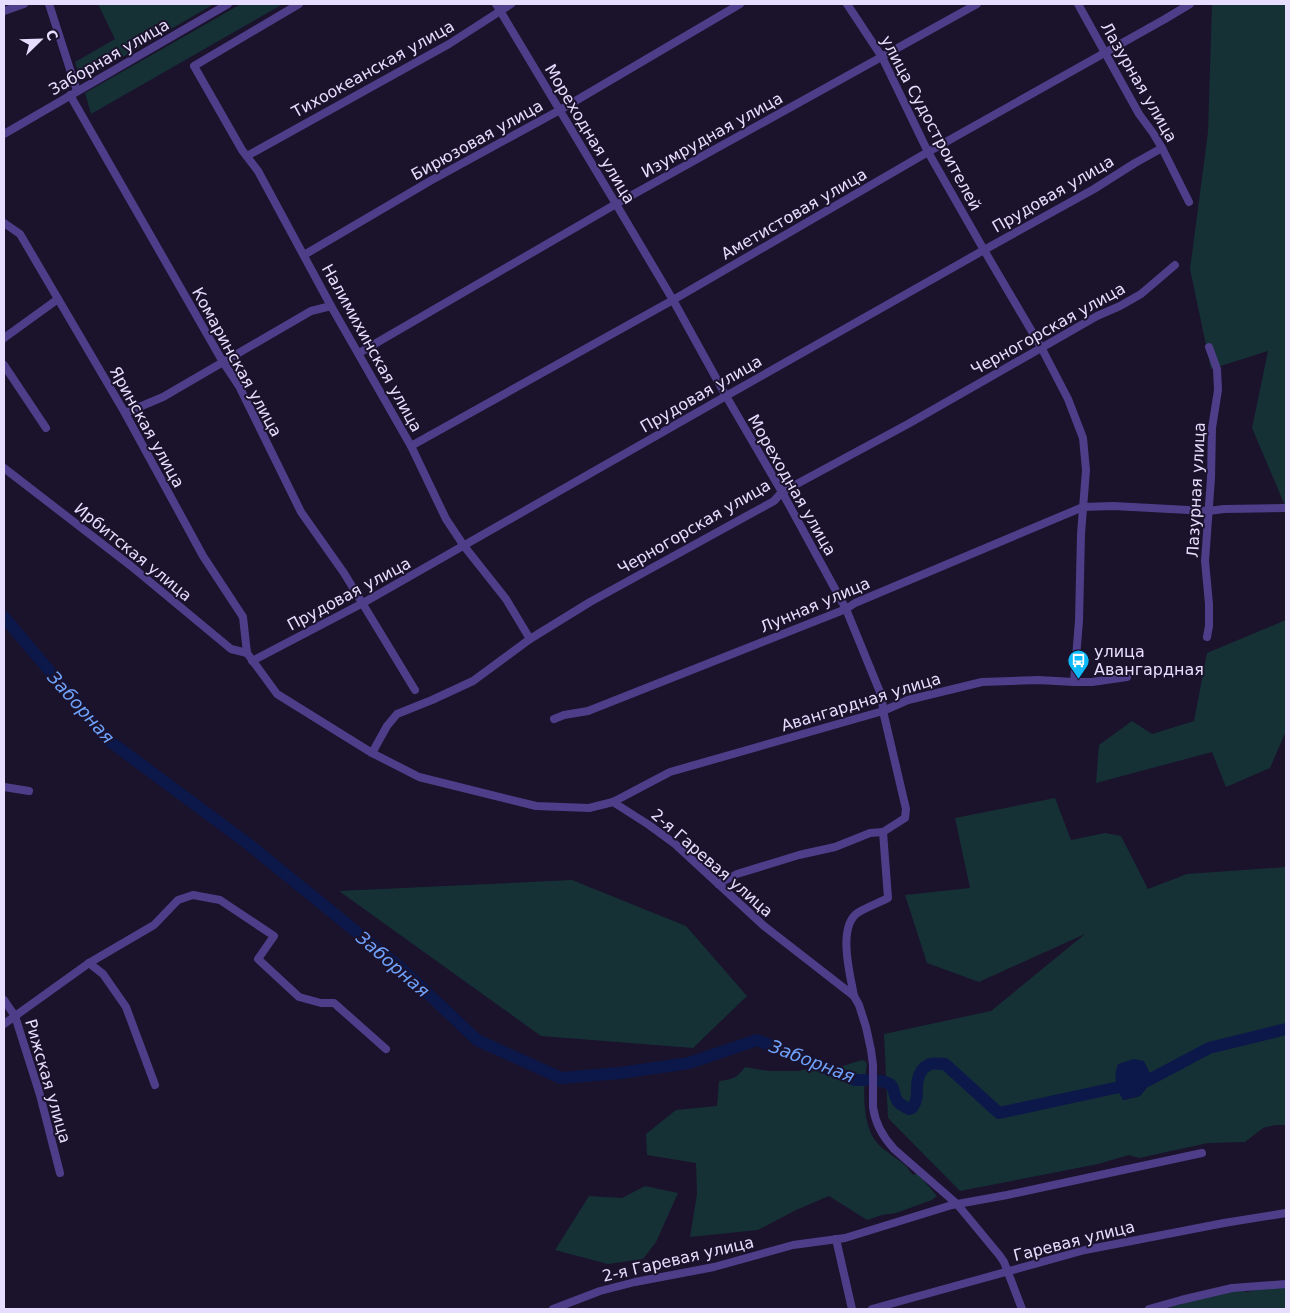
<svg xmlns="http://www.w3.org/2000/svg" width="1290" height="1313" font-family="'DejaVu Sans',sans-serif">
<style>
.green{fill:#153136;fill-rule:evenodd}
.water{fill:#0c184a}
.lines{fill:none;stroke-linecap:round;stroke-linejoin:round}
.river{stroke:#0c184a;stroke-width:12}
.minor{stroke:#4e3e89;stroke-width:8}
.labels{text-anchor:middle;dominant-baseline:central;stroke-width:4;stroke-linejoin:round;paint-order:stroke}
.street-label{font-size:16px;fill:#e7ddfe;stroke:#1b122c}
.poi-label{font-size:16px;fill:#e7ddfe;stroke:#1b122c;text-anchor:start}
.water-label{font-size:18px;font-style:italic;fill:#6ea2fc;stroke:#1b122c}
</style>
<rect width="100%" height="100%" fill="#1b122c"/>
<!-- green -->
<g class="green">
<polygon points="98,4 214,4 81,81 75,62 115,39"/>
<polygon points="241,4 283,4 91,114 85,93"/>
<polygon points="1212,4 1286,4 1286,508 1252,428 1268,351 1211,369 1190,269 1208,132"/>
<polygon points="1286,620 1286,731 1270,768 1226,787 1212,752 1096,783 1099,745 1132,721 1152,734 1194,721 1207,653"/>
<path d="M1055 798 1071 840 1105 833 1121 836 1148 889 1187 874 1286 867V1125H1275L1263 1128 1245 1142 1208 1143 1139 1158 1129 1155 1098 1164 960 1191 888 1118 884 1034 991 1011 1085 934 979 982 927 963 905 895 970 888 955 818ZM1153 1080 1140 1096 1124 1100 1118 1091Z"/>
<polygon points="572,880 686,926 747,996 693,1048 541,1036 339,891"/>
<path d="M862 1060 865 1061 867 1064C863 1086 861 1126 878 1144 886 1152 897 1158 906 1166 909 1169 910 1172 913 1175L917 1173 918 1174 937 1196 932 1200 896 1213 882 1215 867 1220 829 1196 796 1210 758 1230 690 1237 697 1194 696 1163 647 1155 646 1134 676 1110 717 1106 719 1081C733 1079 736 1079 745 1067L769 1071H798L827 1065 840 1067Z"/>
<polygon points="645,1186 678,1193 656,1242 643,1259 608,1264 555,1250 589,1196 622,1198"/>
<polygon points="1286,1283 1286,1309 1165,1309 1232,1288 1247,1292"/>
</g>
<!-- water -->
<path class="water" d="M1134 1059 1144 1061 1153 1080 1140 1096 1123 1100C1116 1088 1113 1078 1118 1064Z"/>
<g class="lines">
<!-- river -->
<g class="river">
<polyline points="4,617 108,740 247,843 337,916 403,970 477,1040 561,1078 620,1073 689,1063 757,1040 855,1080 867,1080"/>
<path d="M880 1081C899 1084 890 1091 898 1102 901 1105 905 1107 909 1109L912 1108C922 1095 912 1084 922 1070 928 1062 936 1063 945 1064L999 1113 1147 1081 1209 1048 1286 1029"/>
</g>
<!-- minor -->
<g class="minor">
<polyline points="49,4 77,91"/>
<polyline points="299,4 194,66 242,150 258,171 331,306 411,446 446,519 464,546 506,599 530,639"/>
<polyline points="496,4 616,204 673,300 726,396 782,492 846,609 882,697 883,711 906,809 905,818 883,832"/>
<polyline points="847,4 882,57 928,152 984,250 1041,347 1068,399 1083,438 1086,470 1081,534 1079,621 1074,682"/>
<polyline points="1078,4 1139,114 1153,133 1162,148 1189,202"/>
<polyline points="4,11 24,4"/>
<polyline points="70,95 223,362 239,386 301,512 344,573 415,690"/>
<polyline points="4,134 228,4"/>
<polyline points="247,156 449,44 511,4"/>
<polyline points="4,223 20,234 125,413 203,556 243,617 247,653"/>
<polyline points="304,255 430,181 560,110 740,4"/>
<polyline points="4,338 58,299"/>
<polyline points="359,353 616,204 977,4"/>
<polyline points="4,365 46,428"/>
<polyline points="125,413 163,397 311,311 331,306"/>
<polyline points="411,446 673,300 928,152 1165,19 1190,4"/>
<polyline points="4,468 131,566 231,649 247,653"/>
<polyline points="1207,637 1209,626 1209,604 1205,561 1211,478 1212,428 1218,390 1217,369 1209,347"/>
<polyline points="247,653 277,694 372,753 419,777 536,806 589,808 613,802 670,772 883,711 908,700 982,682 1038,680 1074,682 1092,682 1127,677"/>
<polyline points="252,661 363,603 726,396 984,250 1094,189 1135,163 1162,148"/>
<polyline points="554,719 564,715 588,711 846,609 855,603 1083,507 1113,506 1208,511 1224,509 1286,508"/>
<polyline points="372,753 387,726 397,714 432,700 473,681 530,639 590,602 774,501 782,492 908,424 1097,316 1120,306 1141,294 1175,265"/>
<polyline points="4,787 29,791"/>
<path d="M613 802 649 825 675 844 764 926 854 996 859 1005 866 1027 871 1050 873 1065V1107C875 1123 883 1137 894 1149L957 1204 1000 1256 1004 1262 1022 1309"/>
<polyline points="718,884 737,874 799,855 835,847 870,833 883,832"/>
<polyline points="89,963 103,974 126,1007 155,1085"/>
<path d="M854 996C850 974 838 930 856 914 862 909 881 902 888 898L883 832"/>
<polyline points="4,1000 15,1016 40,1095 60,1173"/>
<polyline points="4,1024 89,963 154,925 178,900 193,895 220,900 274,936 258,959 299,997 321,1003 334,1003 386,1049"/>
<polyline points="836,1239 852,1309"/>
<polyline points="553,1309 600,1291 635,1282 714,1267 793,1245 845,1238 952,1205 1007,1195 1202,1153"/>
<polyline points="872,1309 1085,1250 1224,1223 1286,1213"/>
<polyline points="1149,1309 1181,1300 1232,1288 1286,1284"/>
</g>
</g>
<!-- icons -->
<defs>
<symbol id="bus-pin" viewBox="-11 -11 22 30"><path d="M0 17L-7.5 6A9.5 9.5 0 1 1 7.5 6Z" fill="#0ebafa" stroke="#1b122c"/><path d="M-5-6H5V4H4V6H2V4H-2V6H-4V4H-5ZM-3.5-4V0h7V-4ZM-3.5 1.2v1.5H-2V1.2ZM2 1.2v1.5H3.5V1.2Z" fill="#fff"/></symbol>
</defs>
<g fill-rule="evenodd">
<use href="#bus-pin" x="1066" y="648" width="25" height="34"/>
</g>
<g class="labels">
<!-- street labels -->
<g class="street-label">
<text transform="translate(109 57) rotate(-30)">Заборная улица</text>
<text transform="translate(373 69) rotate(-29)">Тихоокеанская улица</text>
<text transform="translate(1139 82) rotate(60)">Лазурная улица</text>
<text transform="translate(931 123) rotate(62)">улица Судостроителей</text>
<text transform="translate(590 134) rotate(59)">Мореходная улица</text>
<text transform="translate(712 135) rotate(-29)">Изумрудная улица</text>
<text transform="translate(477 140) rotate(-29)">Бирюзовая улица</text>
<text transform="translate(1053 194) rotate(-30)">Прудовая улица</text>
<text transform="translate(794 214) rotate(-30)">Аметистовая улица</text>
<text transform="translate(1048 329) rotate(-29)">Черногорская улица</text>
<text transform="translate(372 348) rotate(61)">Налимихинская улица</text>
<text transform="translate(237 362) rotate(61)">Комаринская улица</text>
<text transform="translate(701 394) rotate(-30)">Прудовая улица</text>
<text transform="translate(147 427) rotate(61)">Яринская улица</text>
<text transform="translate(792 485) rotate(60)">Мореходная улица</text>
<text transform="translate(1196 490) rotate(-87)">Лазурная улица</text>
<text transform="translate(694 527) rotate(-30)">Черногорская улица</text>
<text transform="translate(133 552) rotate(39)">Ирбитская улица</text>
<text transform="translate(349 594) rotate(-28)">Прудовая улица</text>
<text transform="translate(815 605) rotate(-23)">Лунная улица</text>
<text transform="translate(861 702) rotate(-17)">Авангардная улица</text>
<text transform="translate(712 863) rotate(41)">2-я Гаревая улица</text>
<text transform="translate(48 1081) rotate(74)">Рижская улица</text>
<text transform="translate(1074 1241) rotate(-14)">Гаревая улица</text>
<text transform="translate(678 1259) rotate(-13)">2-я Гаревая улица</text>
</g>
<!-- poi labels -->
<g class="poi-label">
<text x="1094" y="651">улица<tspan x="1094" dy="18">Авангардная</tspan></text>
</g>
<!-- water labels -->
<g class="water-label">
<text transform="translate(81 707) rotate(48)">Заборная</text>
<text transform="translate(393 964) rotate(41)">Заборная</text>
<text transform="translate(812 1061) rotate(21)">Заборная</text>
</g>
</g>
<!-- border -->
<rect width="1290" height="1313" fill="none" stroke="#e7ddfe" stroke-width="10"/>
<!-- north arrow -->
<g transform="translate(40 40) rotate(67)" stroke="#1b122c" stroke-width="4" paint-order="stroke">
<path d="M0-4L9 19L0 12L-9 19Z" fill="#e7ddfe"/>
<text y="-8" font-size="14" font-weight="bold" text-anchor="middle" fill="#e7ddfe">С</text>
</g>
</svg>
